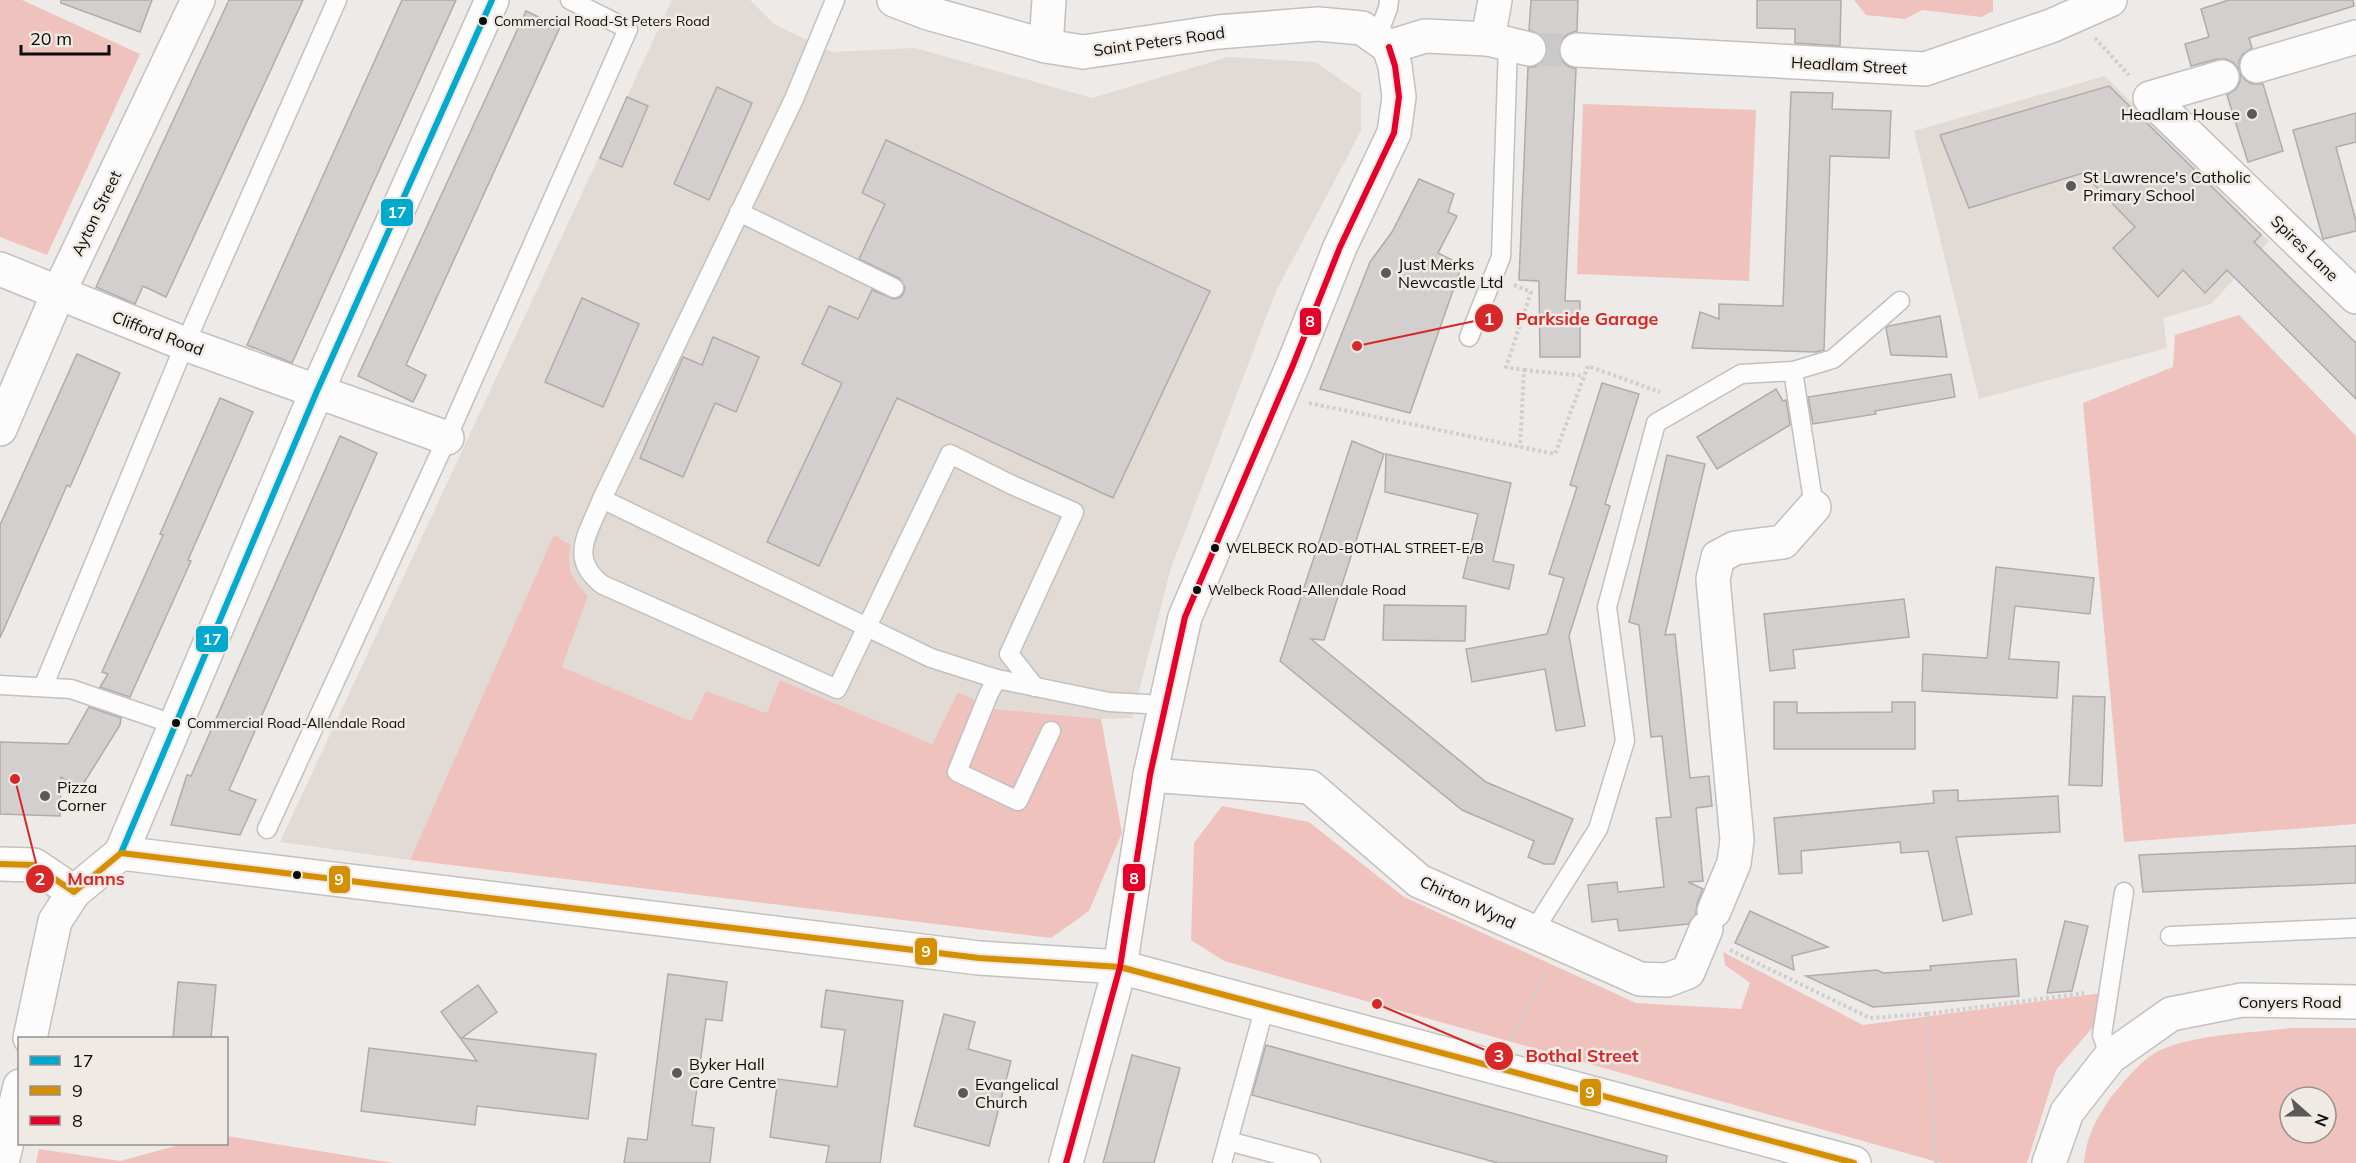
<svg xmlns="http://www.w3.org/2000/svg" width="2356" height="1163" font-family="Mulish,sans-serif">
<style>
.built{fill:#e2dad4}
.green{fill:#efc2be;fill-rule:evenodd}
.building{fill:#d2cfce;stroke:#afacab;stroke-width:1.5}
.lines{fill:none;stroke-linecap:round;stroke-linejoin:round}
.minor-tunnel{stroke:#cbc9c7;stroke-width:33;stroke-dasharray:33 16;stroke-linecap:butt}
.service-casing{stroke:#c3c0be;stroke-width:21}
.minor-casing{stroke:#c3c0be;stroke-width:36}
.tertiary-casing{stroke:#c3c0be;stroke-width:36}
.secondary-casing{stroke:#c3c0be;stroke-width:36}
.path{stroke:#cfcfce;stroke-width:4;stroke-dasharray:3 3;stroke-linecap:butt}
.service{stroke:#fcfcfc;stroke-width:18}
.minor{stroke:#fcfcfc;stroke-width:33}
.tertiary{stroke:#fcfcfc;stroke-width:33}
.secondary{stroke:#fcfcfc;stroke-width:33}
.bus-1-casing{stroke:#f0eae5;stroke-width:10}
.bus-2-casing{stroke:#f0eae5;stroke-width:10}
.bus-3-casing{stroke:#f0eae5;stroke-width:10}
.bus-1{stroke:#00a9ce;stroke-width:6}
.bus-2{stroke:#d48f02;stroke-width:6}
.bus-3{stroke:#e4002b;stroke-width:6}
.bus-dot{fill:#0d0c0a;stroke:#f0eae5;stroke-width:2}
.poi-dot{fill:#5b5a58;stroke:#f0eae5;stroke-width:2}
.labels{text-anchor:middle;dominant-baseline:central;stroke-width:5;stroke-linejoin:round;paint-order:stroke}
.bus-label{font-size:14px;fill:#0d0c0a;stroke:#f0eae5;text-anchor:start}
.street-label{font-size:16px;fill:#0d0c0a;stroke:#f0eae5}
.poi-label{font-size:16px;fill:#0d0c0a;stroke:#f0eae5;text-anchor:start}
.leader{fill:none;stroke:#d62828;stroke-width:2}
.callout-dot{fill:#d62828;stroke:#f0eae5;stroke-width:2}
.mark-label{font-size:18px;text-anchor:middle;font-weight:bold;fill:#fff}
.callout-label{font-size:18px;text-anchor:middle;font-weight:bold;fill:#d62828;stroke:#f0eae5;stroke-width:5;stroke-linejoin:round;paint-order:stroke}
.line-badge{stroke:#f0eae5;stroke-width:2}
.badge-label{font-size:16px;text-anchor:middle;font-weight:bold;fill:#fff}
</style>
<rect width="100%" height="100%" fill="#edeae8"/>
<!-- built -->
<g class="built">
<polygon points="672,0 750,0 774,24 832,52 915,48 1092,98 1228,57 1316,62 1361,94 1361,131 1276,291 1171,568 1132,718 1101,719 995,709 958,692 932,744 780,680 767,713 706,691 691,721 562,667 588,596 573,579 567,563 571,545 452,767 410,860 280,842"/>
<polygon points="2105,76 2269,241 2211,304 2163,318 2167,348 1979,399 1914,131"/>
</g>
<!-- green -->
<g class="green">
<polygon points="0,0 22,0 140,54 47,255 0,237"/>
<polygon points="1854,0 1993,0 1993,11 1981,17 1922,10 1905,19 1866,15"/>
<polygon points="1583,104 1756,110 1749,281 1577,274"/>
<polygon points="2239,315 2356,436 2356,824 2124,842 2083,403 2173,367 2175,335"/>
<path d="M554 535 571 545C566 571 571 577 588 596L562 667 691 721 706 691 767 713 780 680 932 744 958 692 995 709 1101 719 1122 833 1089 911 1051 938 410 860Z"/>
<polygon points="1222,806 1309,822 1404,897 1636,1003 1741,1009 1750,983 1725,965 1723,952 1863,1025 2102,993 2093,1027 2056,1070 2027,1163 1941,1163 1224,961 1191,940 1194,843"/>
<path d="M2292 1028H2356V1163H2084C2086 1138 2095 1121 2109 1100 2118 1088 2140 1062 2153 1054 2187 1034 2253 1033 2292 1028ZM2290 1097H2326V1133H2290Z"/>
<polygon points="227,1136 393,1163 36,1163 39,1149 120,1161 183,1144 226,1144"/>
</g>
<!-- building -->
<g class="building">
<polygon points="61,0 152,0 140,32 61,3"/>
<polygon points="229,0 303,0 166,297 143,286 135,304 96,287"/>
<polygon points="402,0 456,0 292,363 247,345"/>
<polygon points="1531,0 1578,0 1577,31 1568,34 1562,39 1558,50 1561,59 1566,65 1576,69 1565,301 1580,301 1580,357 1540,357 1539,281 1519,280 1528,67 1535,67 1542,62 1547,53 1547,44 1542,36 1529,30"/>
<polygon points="1757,0 1841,0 1840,46 1795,43 1795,29 1757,28"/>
<polygon points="2229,0 2353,0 2354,6 2249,38 2252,48 2243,54 2239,61 2239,70 2234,63 2226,59 2217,59 2191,66 2185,44 2209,37 2201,9"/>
<polygon points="526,11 560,27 406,365 426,375 413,402 358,376"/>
<polygon points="2240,73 2245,80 2252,84 2263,84 2283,151 2248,162 2227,95 2236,89 2240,82"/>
<polygon points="2109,86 2261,235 2254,242 2356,343 2356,399 2227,270 2205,293 2183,270 2158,297 2113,248 2135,227 2083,173 1969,208 1940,135"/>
<polygon points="717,87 752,103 709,200 674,184"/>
<polygon points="1791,92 1833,93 1832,109 1891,111 1889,158 1830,156 1824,350 1816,352 1692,348 1700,312 1719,319 1719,304 1783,306"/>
<polygon points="627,97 648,106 622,167 600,158"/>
<polygon points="2356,113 2356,142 2336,147 2356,221 2356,231 2323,239 2293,130"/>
<polygon points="886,140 1210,291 1113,498 897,398 819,566 767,542 842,383 802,364 829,306 858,319 872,290 894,299 901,297 904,292 905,287 899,278 859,259 885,204 862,193"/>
<polygon points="1419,179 1454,194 1448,212 1457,216 1438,253 1462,265 1410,413 1320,389 1370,262 1392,232"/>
<polygon points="582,298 639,324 603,407 545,382"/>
<polygon points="1940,316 1947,357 1891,355 1886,328 1889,326"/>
<polygon points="713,337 759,357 736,412 715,403 683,477 640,458 683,357 702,365"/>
<polygon points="77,354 120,373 70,487 67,485 0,638 0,525"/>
<polygon points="1951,374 1955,397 1875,411 1876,414 1813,424 1808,397"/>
<polygon points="1602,383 1639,394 1605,504 1610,506 1569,636 1585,726 1556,731 1545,669 1472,682 1466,649 1547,634 1564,578 1549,574 1577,487 1570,485"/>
<polygon points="1776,389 1783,401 1786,400 1790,425 1717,469 1697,437"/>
<polygon points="220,398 253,412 188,560 191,561 130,697 100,687 108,674 102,672 163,535 160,534"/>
<polygon points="340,436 377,453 229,790 256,800 240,835 171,825 187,775 191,776"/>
<polygon points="1352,441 1384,454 1324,640 1311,639 1486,782 1573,819 1554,864 1544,864 1528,857 1534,841 1462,810 1280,661"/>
<polygon points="1386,454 1511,483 1493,561 1514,565 1509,589 1463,578 1478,514 1385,492"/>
<polygon points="1667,455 1705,464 1665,635 1675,634 1690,778 1709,776 1712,806 1696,808 1703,881 1688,882 1703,889 1697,904 1696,914 1688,924 1619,931 1617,919 1592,922 1588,885 1617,882 1618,892 1664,887 1656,818 1671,817 1662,736 1651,737 1639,625 1629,622"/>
<polygon points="1996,567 2094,578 2090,614 2015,606 2009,659 2059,662 2057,698 1922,691 1923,654 1987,658"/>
<polygon points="1904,599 1909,637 1793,650 1795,668 1770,671 1764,614"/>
<polygon points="1384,605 1466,606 1465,641 1383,640"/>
<polygon points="2073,696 2105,697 2102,786 2069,785"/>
<polygon points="1774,702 1797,702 1797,713 1892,712 1892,702 1915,702 1915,749 1774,749"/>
<polygon points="89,707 121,718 120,725 80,789 61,777 60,816 0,814 0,742 68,744"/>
<polygon points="1958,790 1958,801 2058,796 2060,832 1956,837 1972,914 1943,921 1928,851 1901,853 1900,842 1801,851 1802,873 1779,874 1774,818 1934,803 1933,791"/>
<polygon points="2356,846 2356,883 2143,892 2139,855"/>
<polygon points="1750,911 1828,947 1792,956 1794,970 1735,943"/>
<polygon points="2065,921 2088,926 2072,991 2047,993"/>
<polygon points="2016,959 2019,996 1873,1007 1806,976 1877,970 1883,973 1931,970 1930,966"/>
<polygon points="668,974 727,982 722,1021 706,1019 692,1125 714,1128 710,1163 624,1163 628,1138 647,1140"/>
<polygon points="178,982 216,985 211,1038 173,1038"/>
<polygon points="478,985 497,1012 462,1038 596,1054 588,1119 477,1106 475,1125 361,1111 369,1048 477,1061 441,1012"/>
<polygon points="826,990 903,1001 880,1163 826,1163 829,1146 770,1137 778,1079 837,1087 845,1030 821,1027"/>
<polygon points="944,1014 975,1022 968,1049 1011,1061 989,1146 914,1126"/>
<polygon points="1266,1045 1667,1156 1666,1163 1498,1163 1252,1095"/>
<polygon points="1132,1055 1180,1068 1154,1163 1103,1163"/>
</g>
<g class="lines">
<!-- minor-tunnel -->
<polyline class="minor-tunnel" points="1529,49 1577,50"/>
<defs>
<g id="service">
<polyline points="835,0 794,99 602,499 931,658 997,679 1109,702 1165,705"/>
<polyline points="1377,37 1388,8 1389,0"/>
<polyline points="739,212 894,288"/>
<polyline points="1469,337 1501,257 1508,44"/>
<polyline points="1793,371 1833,359 1900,301"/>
<path d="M602 499C589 533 567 558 603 585L837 689 950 454 1012 485 1074 512 1009 654 1035 687"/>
<polyline points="997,679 989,693 957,772 1018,801 1051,731"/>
<polyline points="0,685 71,689 173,724"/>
<polyline points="43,687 185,344 337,0"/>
<polyline points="267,829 447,438 628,29 570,0"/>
<polyline points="1533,932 1598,829 1625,741 1607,607 1656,423 1741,374 1793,371 1814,507"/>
<polyline points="2170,936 2356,928"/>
<polyline points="2110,1057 2102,1035 2124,892"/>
<polyline points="1228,1141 1311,1163"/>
<polyline points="1222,1163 1265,1006"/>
</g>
<g id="minor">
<polyline points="894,0 928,13 1046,46 1083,52 1218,32 1318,24 1362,28 1389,47"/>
<polyline points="1488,39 1495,0"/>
<polyline points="1046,46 1049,0"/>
<polyline points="1389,47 1425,36 1488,39 1529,49"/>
<polyline points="1577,50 1925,69 2051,26 2110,0"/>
<polyline points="2257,66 2356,37"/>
<polyline points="2222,77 2150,98 2356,297"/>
<polyline points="0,269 185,344 447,438"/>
<polyline points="0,429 58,294 198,0"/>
<polyline points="1150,775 1310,787 1419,881 1640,979 1667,980 1688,972 1706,929"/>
<polyline points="1714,911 1734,863 1737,840 1713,579 1718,557 1735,548 1783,542 1814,507"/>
<polyline points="1120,967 1150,775 1185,617 1293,365 1340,247 1394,133 1399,97 1395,66 1389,47"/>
<polyline points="30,1038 55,921 74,892"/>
<polyline points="2,1163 20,1086"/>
</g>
<g id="tertiary">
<polyline points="121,853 317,391 492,0"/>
<polyline points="2049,1163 2067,1112 2110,1057 2171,1014 2242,1000 2356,1002"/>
</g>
<g id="secondary">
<polyline points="0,864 34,865 74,892 121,853 979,958 1120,967 1854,1163"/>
<polyline points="1066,1163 1120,967"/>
</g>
</defs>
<!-- service casing -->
<use href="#service" class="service-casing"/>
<!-- minor casing -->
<use href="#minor" class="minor-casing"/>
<!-- tertiary casing -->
<use href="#tertiary" class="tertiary-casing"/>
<!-- secondary casing -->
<use href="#secondary" class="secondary-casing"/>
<!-- path -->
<g class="path">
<polyline points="2095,38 2129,75"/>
<polyline points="1514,285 1531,292 1506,367 1524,370 1520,447"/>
<polyline points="1524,370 1584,376"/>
<polyline points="1309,403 1555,454 1588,366 1660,392"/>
<polyline points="1730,950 1870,1018 1927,1014 1936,1163"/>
<polyline points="1927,1014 2084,993"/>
<polyline points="1511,1039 1546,971"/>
</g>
<!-- service -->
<use href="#service" class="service"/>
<!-- minor -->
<use href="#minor" class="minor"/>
<!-- tertiary -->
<use href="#tertiary" class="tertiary"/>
<!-- secondary -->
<use href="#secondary" class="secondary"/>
<defs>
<polyline id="bus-1" points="121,853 317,391 492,0"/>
<polyline id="bus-2" points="0,864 34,865 74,892 121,853 979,958 1120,967 1854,1163"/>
<polyline id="bus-3" points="1066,1163 1120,967 1150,775 1185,617 1293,365 1340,247 1394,133 1399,97 1395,66 1389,47"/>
</defs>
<!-- bus-1 casing -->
<use href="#bus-1" class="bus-1-casing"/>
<!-- bus-2 casing -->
<use href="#bus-2" class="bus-2-casing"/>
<!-- bus-3 casing -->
<use href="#bus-3" class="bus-3-casing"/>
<!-- bus-1 -->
<use href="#bus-1" class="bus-1"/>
<!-- bus-2 -->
<use href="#bus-2" class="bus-2"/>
<!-- bus-3 -->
<use href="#bus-3" class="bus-3"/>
</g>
<!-- markers -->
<g class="bus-dot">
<circle cx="483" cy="21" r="5"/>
<circle cx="1215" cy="548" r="5"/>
<circle cx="1197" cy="590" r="5"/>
<circle cx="176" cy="723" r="5"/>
<circle cx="297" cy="875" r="5"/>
</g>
<g class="poi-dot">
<circle cx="2252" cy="114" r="6"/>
<circle cx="2071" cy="186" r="6"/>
<circle cx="1386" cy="273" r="6"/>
<circle cx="45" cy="796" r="6"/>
<circle cx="677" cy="1073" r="6"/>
<circle cx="963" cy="1093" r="6"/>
</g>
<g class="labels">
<!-- bus labels -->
<g class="bus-label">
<text x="494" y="21">Commercial Road-St Peters Road</text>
<text x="1226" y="548">WELBECK ROAD-BOTHAL STREET-E/B</text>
<text x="1208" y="590">Welbeck Road-Allendale Road</text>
<text x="187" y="723">Commercial Road-Allendale Road</text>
</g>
<!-- street labels -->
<g class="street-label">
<text transform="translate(1159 41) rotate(-8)">Saint Peters Road</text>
<text transform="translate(1849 65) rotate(3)">Headlam Street</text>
<text transform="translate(96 213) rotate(-64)">Ayton Street</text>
<text transform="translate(2305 248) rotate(44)">Spires Lane</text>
<text transform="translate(158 333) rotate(21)">Clifford Road</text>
<text transform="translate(1468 902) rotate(25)">Chirton Wynd</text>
<text x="2290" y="1002">Conyers Road</text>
</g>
<!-- poi labels -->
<g class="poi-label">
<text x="2240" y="114" text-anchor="end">Headlam House</text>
<text x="2083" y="177">St Lawrence's Catholic<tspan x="2083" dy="18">Primary School</tspan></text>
<text x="1398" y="264">Just Merks<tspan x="1398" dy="18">Newcastle Ltd</tspan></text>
<text x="57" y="787">Pizza<tspan x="57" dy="18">Corner</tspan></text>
<text x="689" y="1064">Byker Hall<tspan x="689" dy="18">Care Centre</tspan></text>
<text x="975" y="1084">Evangelical<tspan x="975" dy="18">Church</tspan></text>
</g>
</g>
<!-- callouts -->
<path class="leader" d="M1357 346L1489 318M15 779L40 879M1377 1004L1499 1056"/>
<g class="callout-dot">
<circle cx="1357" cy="346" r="6"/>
<circle cx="15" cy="779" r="6"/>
<circle cx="1377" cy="1004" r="6"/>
<circle cx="1489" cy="318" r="15"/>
<circle cx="40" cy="879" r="15"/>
<circle cx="1499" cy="1056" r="15"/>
</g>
<g class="mark-label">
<text x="1489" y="325">1</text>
<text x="40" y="885">2</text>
<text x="1499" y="1062">3</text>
</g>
<g class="callout-label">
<text x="1587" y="325">Parkside Garage</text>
<text x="96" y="885">Manns</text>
<text x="1582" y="1062">Bothal Street</text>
</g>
<g class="line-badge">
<rect x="380" y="198" width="34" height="29" rx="6" fill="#00a9ce"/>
<rect x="1299" y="307" width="23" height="29" rx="6" fill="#e4002b"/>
<rect x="195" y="625" width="34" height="28" rx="6" fill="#00a9ce"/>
<rect x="1122" y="863" width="24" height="29" rx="6" fill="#e4002b"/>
<rect x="328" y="865" width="23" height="29" rx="6" fill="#d48f02"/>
<rect x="914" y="937" width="24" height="29" rx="6" fill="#d48f02"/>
<rect x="1579" y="1078" width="23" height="29" rx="6" fill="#d48f02"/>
</g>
<g class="badge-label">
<text x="397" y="218">17</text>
<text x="1310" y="327">8</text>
<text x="212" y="645">17</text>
<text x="1134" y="884">8</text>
<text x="339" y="885">9</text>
<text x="926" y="957">9</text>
<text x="1590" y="1098">9</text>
</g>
<!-- legend -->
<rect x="18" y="1037" width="210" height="108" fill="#f0eae5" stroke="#95918d" stroke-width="1.5"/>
<rect x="30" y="1056" width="30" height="9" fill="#00a9ce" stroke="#95918d" stroke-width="1.5"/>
<text x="72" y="1067" font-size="18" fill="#0d0c0a">17</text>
<rect x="30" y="1086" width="30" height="9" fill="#d48f02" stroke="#95918d" stroke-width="1.5"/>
<text x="72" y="1097" font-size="18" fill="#0d0c0a">9</text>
<rect x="30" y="1116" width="30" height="9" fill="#e4002b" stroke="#95918d" stroke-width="1.5"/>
<text x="72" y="1127" font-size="18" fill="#0d0c0a">8</text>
<!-- north arrow -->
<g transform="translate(2308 1115) rotate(111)"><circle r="28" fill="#f0eae5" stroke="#95918d" stroke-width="1.5"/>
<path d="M0-4.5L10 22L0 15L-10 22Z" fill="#5b5a58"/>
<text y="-9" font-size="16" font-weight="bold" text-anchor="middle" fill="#0d0c0a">N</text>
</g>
<!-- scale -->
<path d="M21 45v9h88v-9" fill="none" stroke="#0d0c0a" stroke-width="3"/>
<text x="30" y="45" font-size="18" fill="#0d0c0a" stroke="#f0eae5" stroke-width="4.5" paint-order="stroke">20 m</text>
</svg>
